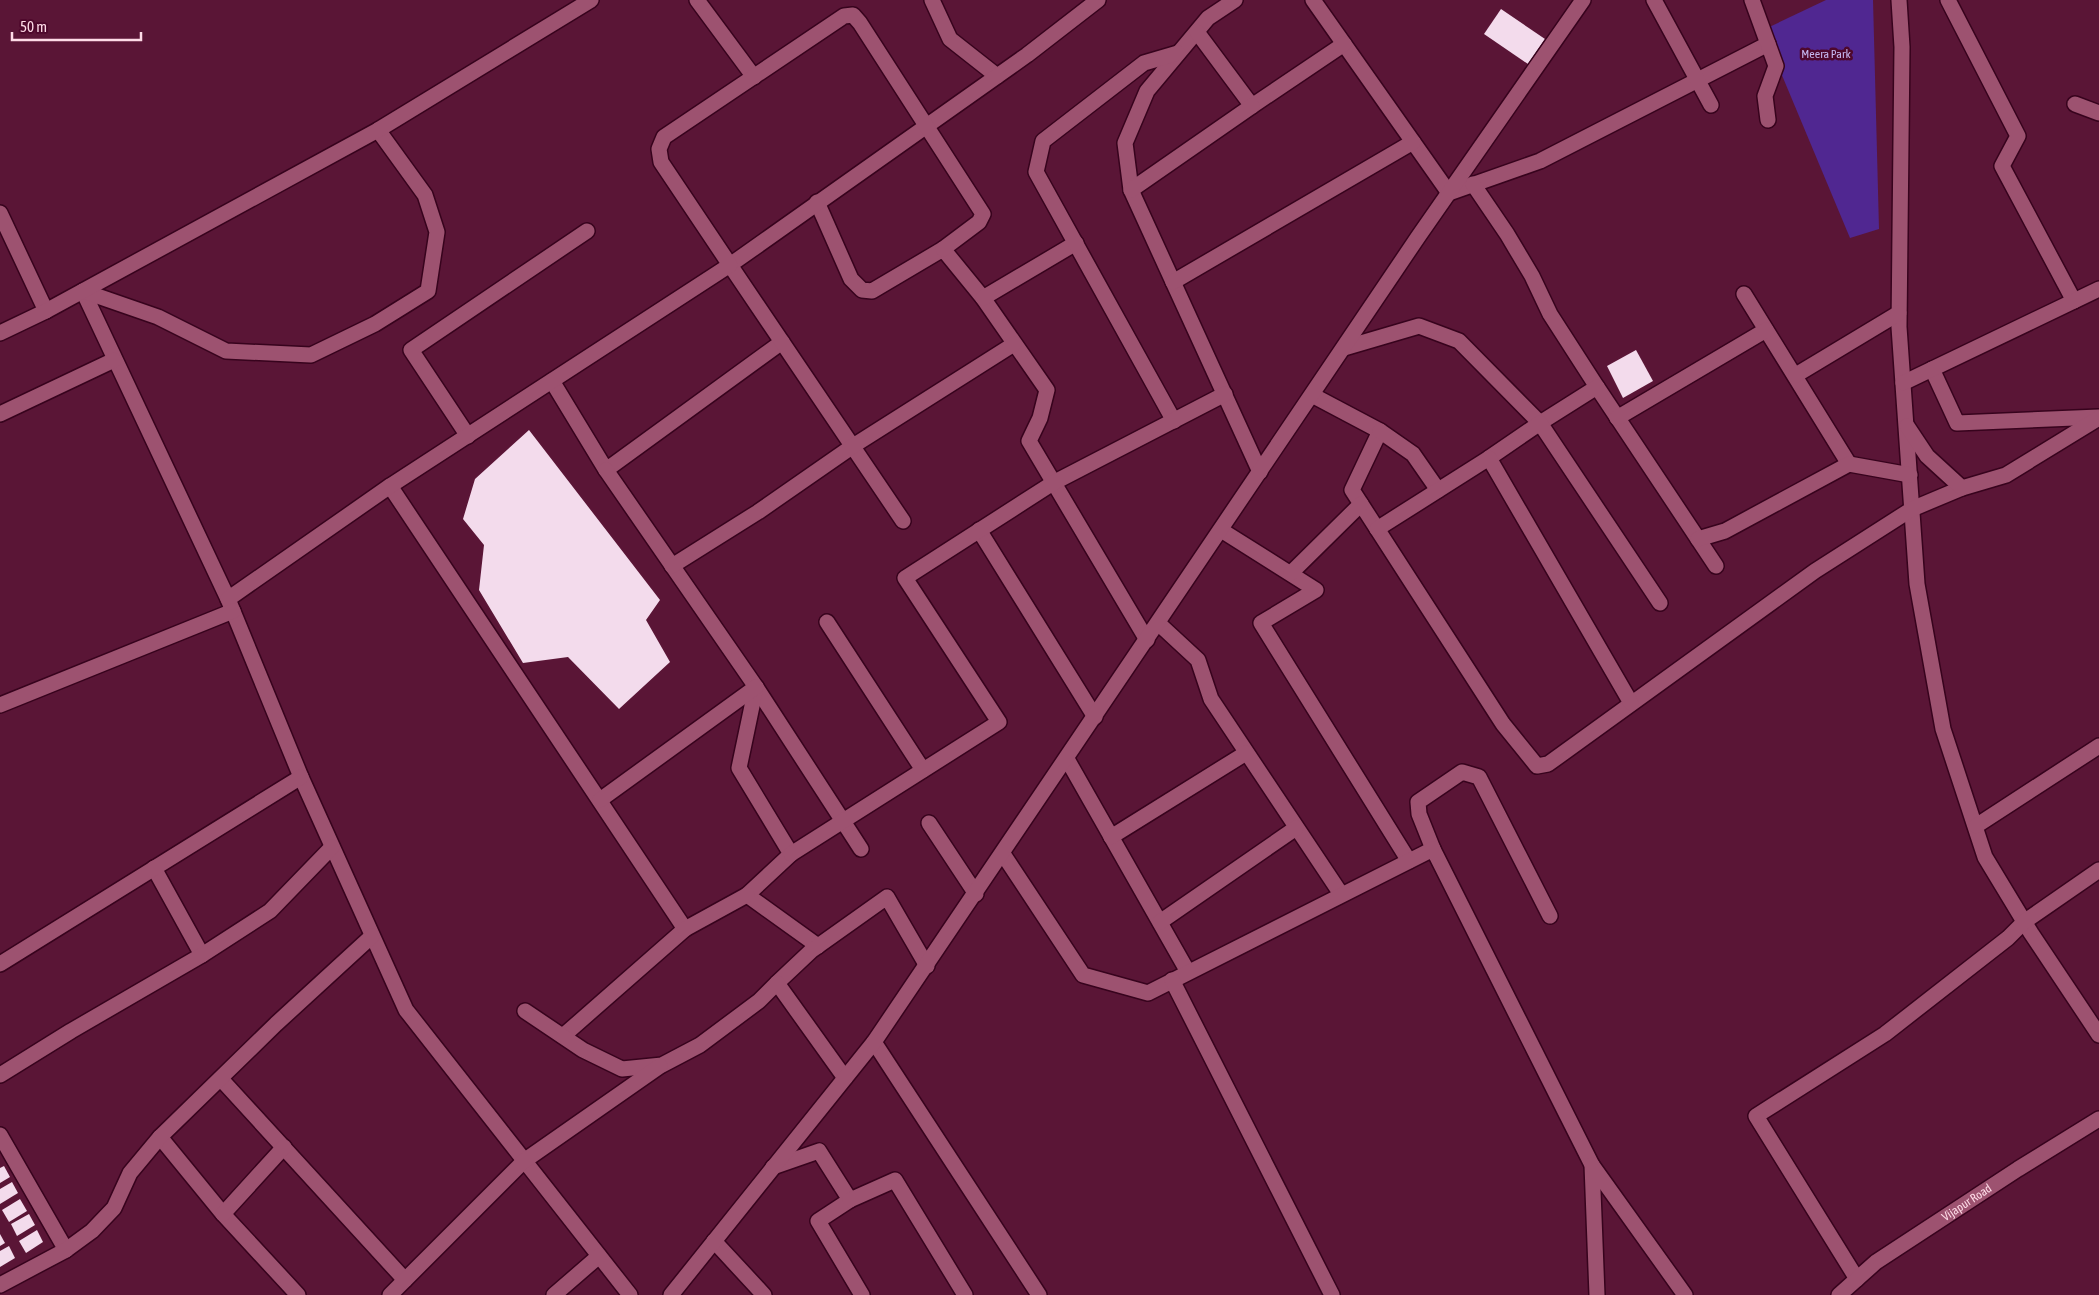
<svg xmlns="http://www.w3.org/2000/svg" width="2099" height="1295" font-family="'Asap Condensed',sans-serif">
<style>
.green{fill:#502791}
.building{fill:#f3dbec}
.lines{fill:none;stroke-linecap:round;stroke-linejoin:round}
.minor-casing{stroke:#37031d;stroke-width:18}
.minor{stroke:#9d5270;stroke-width:15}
.labels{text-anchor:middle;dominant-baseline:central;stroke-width:5;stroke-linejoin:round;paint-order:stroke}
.park-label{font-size:12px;fill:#c5b8f0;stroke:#4e082c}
.street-label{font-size:12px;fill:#fedbe7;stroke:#4e082c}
</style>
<rect width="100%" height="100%" fill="#5a1536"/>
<!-- green -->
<polygon class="green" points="1826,0 1873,0 1879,229 1850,238 1763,30"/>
<!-- building -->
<g class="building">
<polygon points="1501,9 1545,39 1528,64 1484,34"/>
<polygon points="1636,350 1653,381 1623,398 1607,366"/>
<polygon points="529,430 660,600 646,620 670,662 619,709 568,657 523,663 479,590 484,545 463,519 475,479"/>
<polygon points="4,1166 10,1177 0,1183 0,1168"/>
<polygon points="12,1182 18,1193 0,1204 0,1189"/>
<polygon points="20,1199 27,1211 9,1222 2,1210"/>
<polygon points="29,1214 35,1225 17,1236 11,1224"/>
<polygon points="37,1230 43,1242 26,1253 19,1241"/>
<polygon points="0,1234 5,1243 0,1246"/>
<polygon points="9,1246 15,1258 0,1267 0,1251"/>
</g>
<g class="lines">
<defs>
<g id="minor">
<polyline points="697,0 754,77"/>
<polyline points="932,0 950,39 997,76"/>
<polyline points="1235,0 1208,18 1147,91 1125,143 1131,190 1260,472"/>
<polyline points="1313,0 1449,193 1540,161 1768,44"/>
<polyline points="1654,0 1711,105"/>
<polyline points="1752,0 1776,66 1765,96 1768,120"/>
<polyline points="1899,0 1902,47 1899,327 1917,584 1943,729 1985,857 2031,933 2099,1035"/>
<polyline points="1948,0 2018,136 2002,166 2074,301"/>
<polyline points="1197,32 1252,106 1344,44"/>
<polyline points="2075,104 2099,113"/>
<polyline points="1473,184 1507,234 1532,276 1550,314 1597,387"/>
<polyline points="1131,190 1252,106"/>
<polyline points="817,202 851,279 862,290 872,291 943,249 983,298 1047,390 1040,418 1029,441 1147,640"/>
<polyline points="0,213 46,311"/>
<polyline points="1173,282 1413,142"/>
<polyline points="83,291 228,599 301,777 406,1010 630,1295"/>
<polyline points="83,291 158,317 226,351 311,355 375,324 428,291 437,232 425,195 378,130"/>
<polyline points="1744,294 1849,464"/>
<polyline points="983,298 1076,243"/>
<polyline points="0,333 46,311 378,130 591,0"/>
<polyline points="1344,348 1419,326 1459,341 1540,423 1597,387 1716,566"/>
<polyline points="1932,369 1957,423 2099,417"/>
<polyline points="1796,375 1899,313"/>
<polyline points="552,381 606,470 782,342"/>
<polyline points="1903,383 2099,289"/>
<polyline points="1312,395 1380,431 1352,490 1503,724 1537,766 1548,764 1815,571 1912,509 1962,488"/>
<polyline points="0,414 114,360"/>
<polyline points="1617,418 1766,330"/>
<polyline points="1174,421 1036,172 1043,141 1144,63 1178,53"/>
<polyline points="1907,426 1927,456 1962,488 2006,475 2099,418"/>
<polyline points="1380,431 1413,454 1438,490"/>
<polyline points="468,436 411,350 587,231"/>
<polyline points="1489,458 1540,423 1660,603"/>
<polyline points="606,470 756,687 861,849"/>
<polyline points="390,486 685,929 563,1036"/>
<polyline points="903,521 730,265 1027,55 1098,0"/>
<polyline points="1377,529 1489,458 1631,703"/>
<polyline points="979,530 1095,717"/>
<polyline points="1221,530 1316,590 1261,623 1409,861"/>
<polyline points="1698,539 1725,531 1849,464 1910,475"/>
<polyline points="672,566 758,512 853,446 1014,344"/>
<polyline points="1291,573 1361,504"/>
<polyline points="228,599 390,486 730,265 661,162 659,149 664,137 844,16 853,15 860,23 983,214 979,222 943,249"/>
<polyline points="827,622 923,770"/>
<polyline points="1158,623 1198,660 1211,699 1341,894"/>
<polyline points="756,687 739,768 791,854 747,895 818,946"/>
<polyline points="0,705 233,611"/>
<polyline points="1067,759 1188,972"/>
<polyline points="600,800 756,687"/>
<polyline points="929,823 976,894"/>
<polyline points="1976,826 2099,746"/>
<polyline points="1111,837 1246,753"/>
<polyline points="1433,849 1419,814 1418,802 1462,772 1479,777 1550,916"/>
<polyline points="791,854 999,722 905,578 1053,483 1225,394"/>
<polyline points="1003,854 1083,975 1148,993 1433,849 1592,1165 1597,1295"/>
<polyline points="154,868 202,955"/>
<polyline points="1160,922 1296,828"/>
<polyline points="685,929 747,895"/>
<polyline points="0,964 301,777"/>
<polyline points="1172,980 1332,1295"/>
<polyline points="777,983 811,951 887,897 927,966"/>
<polyline points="525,1011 583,1050 622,1069 662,1065 700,1045 759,1001 777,983 845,1078"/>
<polyline points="874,1042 1039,1295"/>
<polyline points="0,1075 71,1031 202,955 270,911 332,847"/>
<polyline points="221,1079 405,1280"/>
<polyline points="0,1135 66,1250"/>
<polyline points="160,1137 223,1214 298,1295"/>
<polyline points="1592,1165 1685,1295"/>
<polyline points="773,1167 819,1151 850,1200 818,1221 862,1295"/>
<polyline points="850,1200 895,1180 965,1295"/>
<polyline points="223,1214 284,1147"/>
<polyline points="714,1241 764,1295"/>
<polyline points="1857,1279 1756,1116 1885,1034 2008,938 2024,922 2099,870"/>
<polyline points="0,1285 66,1250 92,1231 114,1208 130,1173 160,1137 276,1024 372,936"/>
<polyline points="390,1295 524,1161 660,1066"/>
<polyline points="554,1295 599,1256"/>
<polyline points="671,1295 874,1042 1418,237 1583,0"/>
<path id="s1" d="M1839 1295 1876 1262 2018 1169 2099 1119"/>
</g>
</defs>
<!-- minor casing -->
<use href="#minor" class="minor-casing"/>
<!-- minor -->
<use href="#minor" class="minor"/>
</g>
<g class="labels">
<!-- park labels -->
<g class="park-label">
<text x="1826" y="54">Meera Park</text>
</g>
<!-- street labels -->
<g class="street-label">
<text stroke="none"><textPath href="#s1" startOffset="158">Vijapur Road</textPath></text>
</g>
</g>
<!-- scale -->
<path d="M12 32v8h129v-8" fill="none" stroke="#fedbe7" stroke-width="2.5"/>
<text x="20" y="32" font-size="15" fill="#fedbe7" stroke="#4e082c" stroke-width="4" paint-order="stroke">50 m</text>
</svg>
